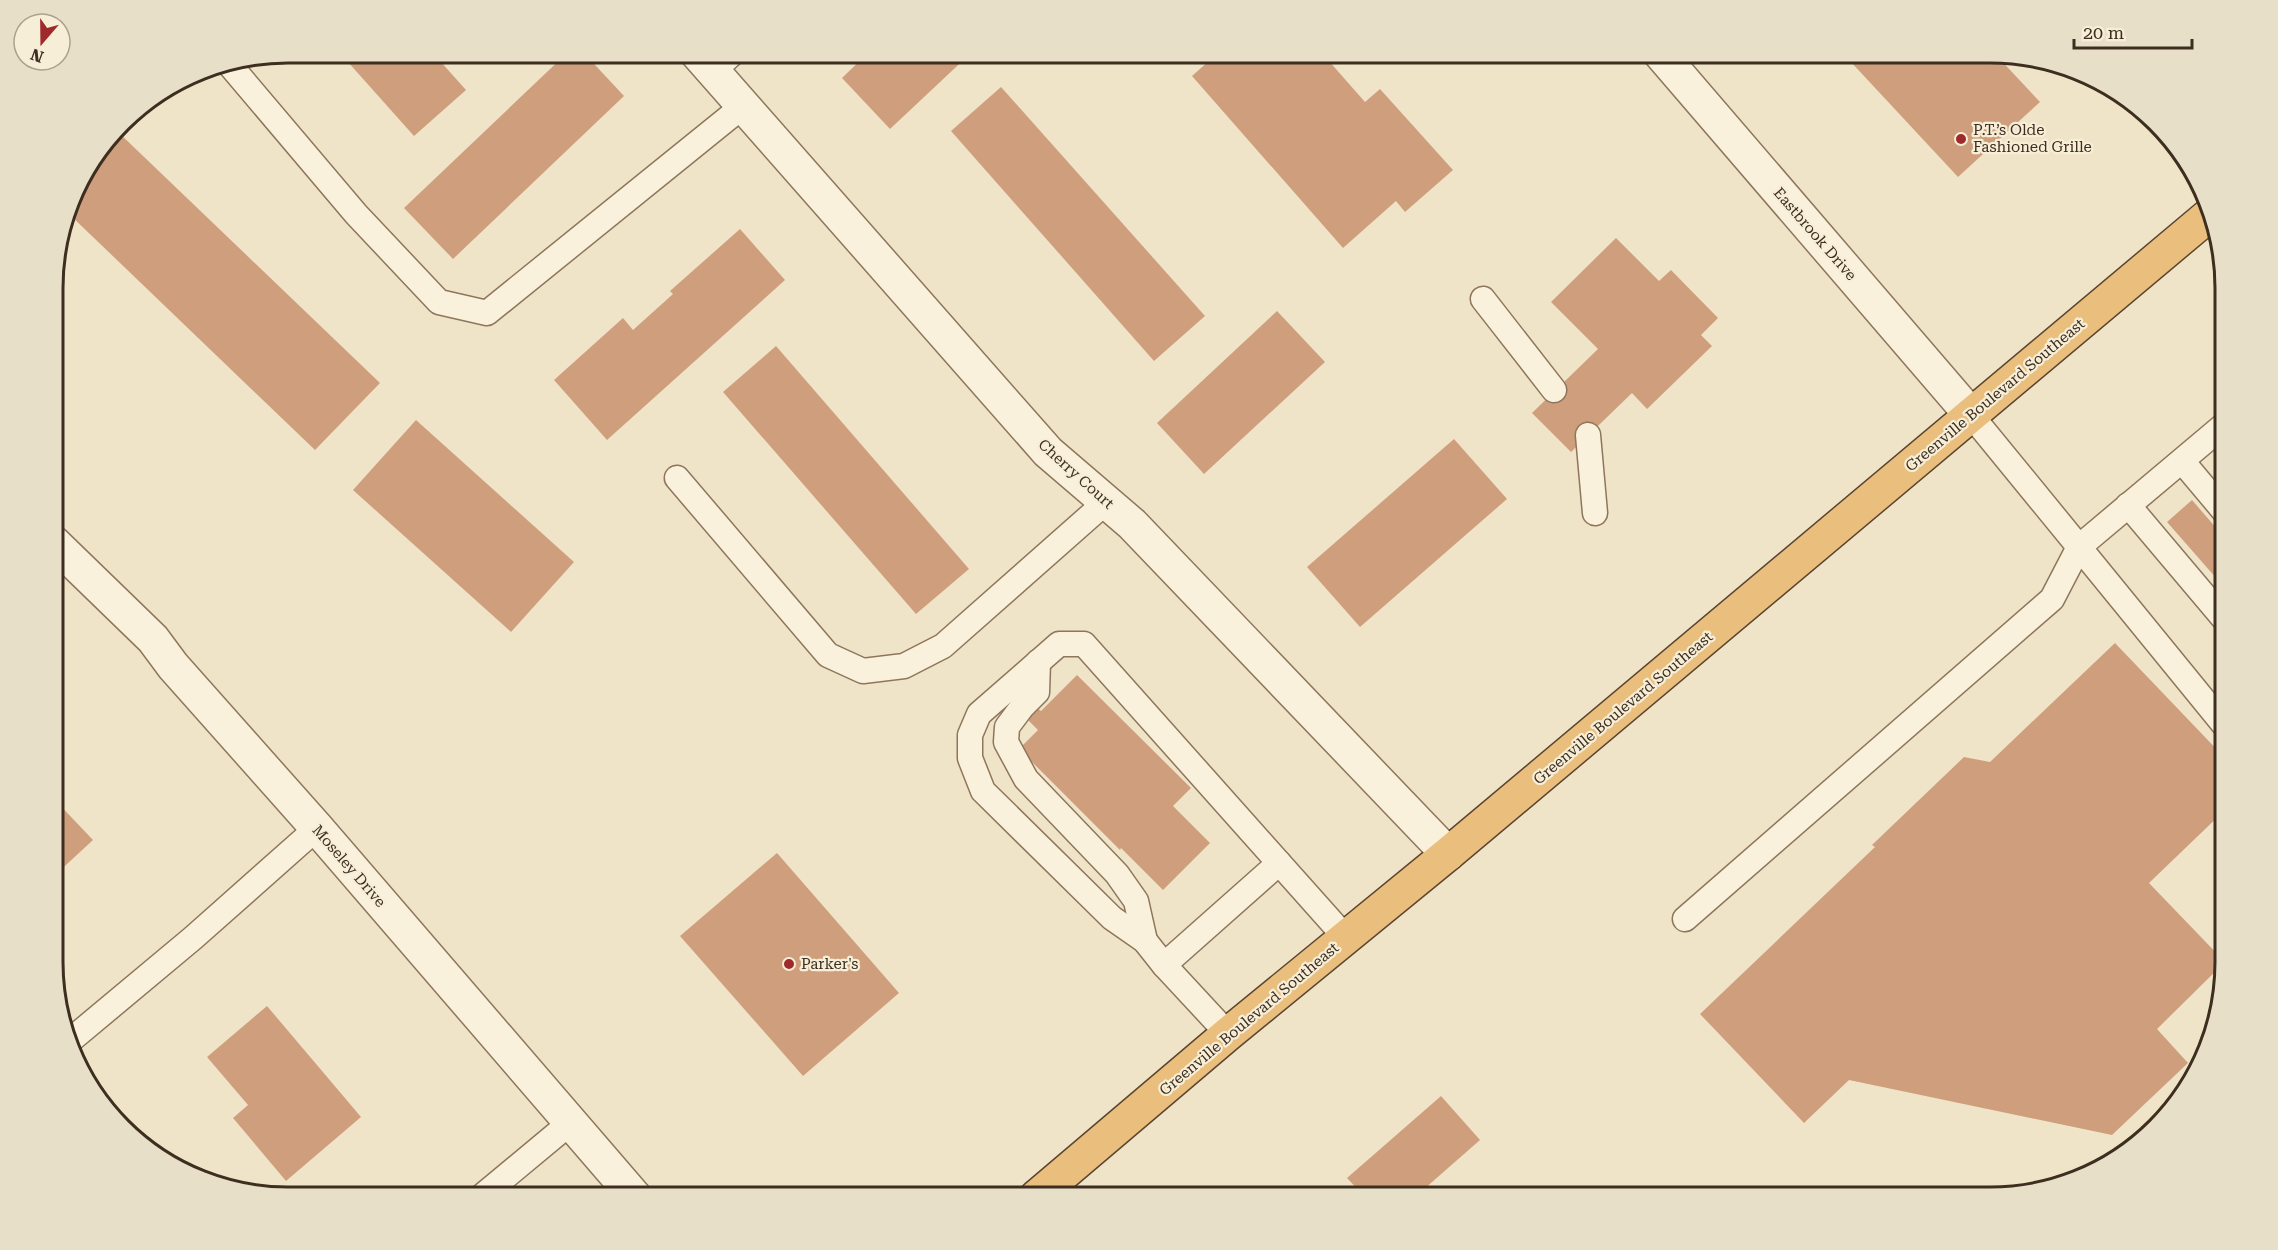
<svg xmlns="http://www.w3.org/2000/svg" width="2278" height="1250" font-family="'Roboto Serif',serif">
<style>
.building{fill:#cf9f7d}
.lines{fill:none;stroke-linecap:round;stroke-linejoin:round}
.service-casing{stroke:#8d765c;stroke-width:27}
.minor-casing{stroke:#8d765c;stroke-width:36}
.trunk-casing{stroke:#5b4430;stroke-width:36}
.service{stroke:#faf1dc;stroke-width:24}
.minor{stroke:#faf1dc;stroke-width:33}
.trunk{stroke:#eabe7c;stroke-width:33}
.poi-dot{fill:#9e2a2b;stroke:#f7eed8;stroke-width:2}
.labels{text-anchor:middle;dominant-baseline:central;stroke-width:4.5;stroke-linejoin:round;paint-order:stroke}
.poi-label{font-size:15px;fill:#3d2e20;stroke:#f7eed8;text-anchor:start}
.street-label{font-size:15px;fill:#3d2e20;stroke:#f7eed8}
.rim{fill:none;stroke:#3d2e20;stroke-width:3}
</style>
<rect width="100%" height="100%" fill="#f0e4c8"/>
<!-- building -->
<g class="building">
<polygon points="339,52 432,52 466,90 414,136"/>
<polygon points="568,52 583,52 624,96 453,259 404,208"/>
<polygon points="869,52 972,52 890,129 842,78"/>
<polygon points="1219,52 1321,52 1365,102 1380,89 1453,170 1405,212 1396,201 1343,248 1192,76"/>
<polygon points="1860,52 1995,54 2040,102 1958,177 1850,61"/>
<polygon points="1001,87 1205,316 1154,361 951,131"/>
<polygon points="117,131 380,383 315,450 69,214 77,184"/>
<polygon points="740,229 785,280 607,440 554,380 623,318 633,330 673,294 670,291"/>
<polygon points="1616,238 1659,281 1671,270 1718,318 1701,335 1712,346 1647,409 1632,393 1571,452 1532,413 1598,349 1551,302"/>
<polygon points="1277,311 1325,362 1204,474 1157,423"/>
<polygon points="776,346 969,569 916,614 723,392"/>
<polygon points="416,420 574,562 511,632 353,490"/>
<polygon points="1454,439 1507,499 1360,627 1307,567"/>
<polygon points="2192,500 2224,537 2224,587 2167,522"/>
<polygon points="2115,643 2225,758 2225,810 2149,883 2225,962 2157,1029 2188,1063 2112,1135 1849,1080 1804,1123 1700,1014 1875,847 1872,845 1964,757 1990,762"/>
<polygon points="1077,675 1191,788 1173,806 1210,843 1163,890 1121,848 1120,850 1019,749 1038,730 1024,716 1035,706 1041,711"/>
<polygon points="54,799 93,840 54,876"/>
<polygon points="777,853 899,993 803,1076 680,936"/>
<polygon points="267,1006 361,1117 286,1181 233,1118 248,1105 207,1057"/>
<polygon points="1441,1096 1480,1140 1415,1197 1365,1197 1347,1178"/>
</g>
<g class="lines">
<defs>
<g id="service">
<polyline points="229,64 356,214 439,302 487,313 743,106"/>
<polyline points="713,71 734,52"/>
<polyline points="1483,299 1554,390"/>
<polyline points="1971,415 2079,547 2224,425"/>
<polyline points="1588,435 1595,513"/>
<polyline points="2182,461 2224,511"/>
<polyline points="677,478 828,655 863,671 904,666 943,646 1106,502"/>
<polyline points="2128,505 2225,620"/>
<polyline points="1038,662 1037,692 1022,707 1007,727 1006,742 1026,779 1117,874 1136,901 1145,941"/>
<polyline points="1685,919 2052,599 2079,547 2225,726"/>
<polyline points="1164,965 1279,863"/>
<polyline points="1228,1034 1164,965 1145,941 1112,918 983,791 970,758 970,735 979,714 1059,644 1084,644 1346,938"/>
<polyline points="72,1039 193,938 317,828"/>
<polyline points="481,1197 570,1123"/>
</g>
<g id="minor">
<polyline points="696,52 1048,452 1132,524 1448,854"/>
<polyline points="1659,52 1971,415"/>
<polyline points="54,543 153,639 173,666 317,828 635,1197"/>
</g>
<polyline id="trunk" points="1036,1197 1228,1034 1448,854 2208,216"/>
</defs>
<!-- service casing -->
<use href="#service" class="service-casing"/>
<!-- minor casing -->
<use href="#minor" class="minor-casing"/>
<!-- trunk casing -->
<use href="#trunk" class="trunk-casing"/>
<!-- service -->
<use href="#service" class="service"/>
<!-- minor -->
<use href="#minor" class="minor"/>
<!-- trunk -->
<use href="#trunk" class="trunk"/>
</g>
<!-- markers -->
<g class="poi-dot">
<circle cx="1961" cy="139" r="6"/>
<circle cx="789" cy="964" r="6"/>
</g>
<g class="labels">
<!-- poi labels -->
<g class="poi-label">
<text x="1973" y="130">P.T.’s Olde<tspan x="1973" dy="17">Fashioned Grille</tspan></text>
<text x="801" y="964">Parker's</text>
</g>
<!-- street labels -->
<g class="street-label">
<text transform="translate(1815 234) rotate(49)">Eastbrook Drive</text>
<text transform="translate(1995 395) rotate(-40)">Greenville Boulevard Southeast</text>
<text transform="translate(1076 474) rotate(42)">Cherry Court</text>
<text transform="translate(1623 708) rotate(-40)">Greenville Boulevard Southeast</text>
<text transform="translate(349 866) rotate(49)">Moseley Drive</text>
<text transform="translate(1249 1019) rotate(-40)">Greenville Boulevard Southeast</text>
</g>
</g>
<!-- crop -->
<path d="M0 0H2278V1250H0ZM288 63H1990A225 225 0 0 1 2215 288V962A225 225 0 0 1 1990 1187H288A225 225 0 0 1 63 962V288A225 225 0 0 1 288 63Z" fill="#e8dfc9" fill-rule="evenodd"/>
<path class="rim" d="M288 63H1990A225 225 0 0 1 2215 288V962A225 225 0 0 1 1990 1187H288A225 225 0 0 1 63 962V288A225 225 0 0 1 288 63Z"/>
<!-- north arrow -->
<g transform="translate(42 42) rotate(200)"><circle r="28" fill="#f7eed8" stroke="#ada18e" stroke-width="1.5"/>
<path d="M0-4.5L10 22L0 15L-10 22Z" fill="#9e2a2b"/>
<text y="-9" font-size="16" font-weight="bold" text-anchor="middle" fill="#3d2e20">N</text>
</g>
<!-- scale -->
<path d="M2074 39v9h118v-9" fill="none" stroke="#3d2e20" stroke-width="3"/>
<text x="2083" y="39" font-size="18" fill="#3d2e20" stroke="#f7eed8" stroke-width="4.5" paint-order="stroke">20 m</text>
</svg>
